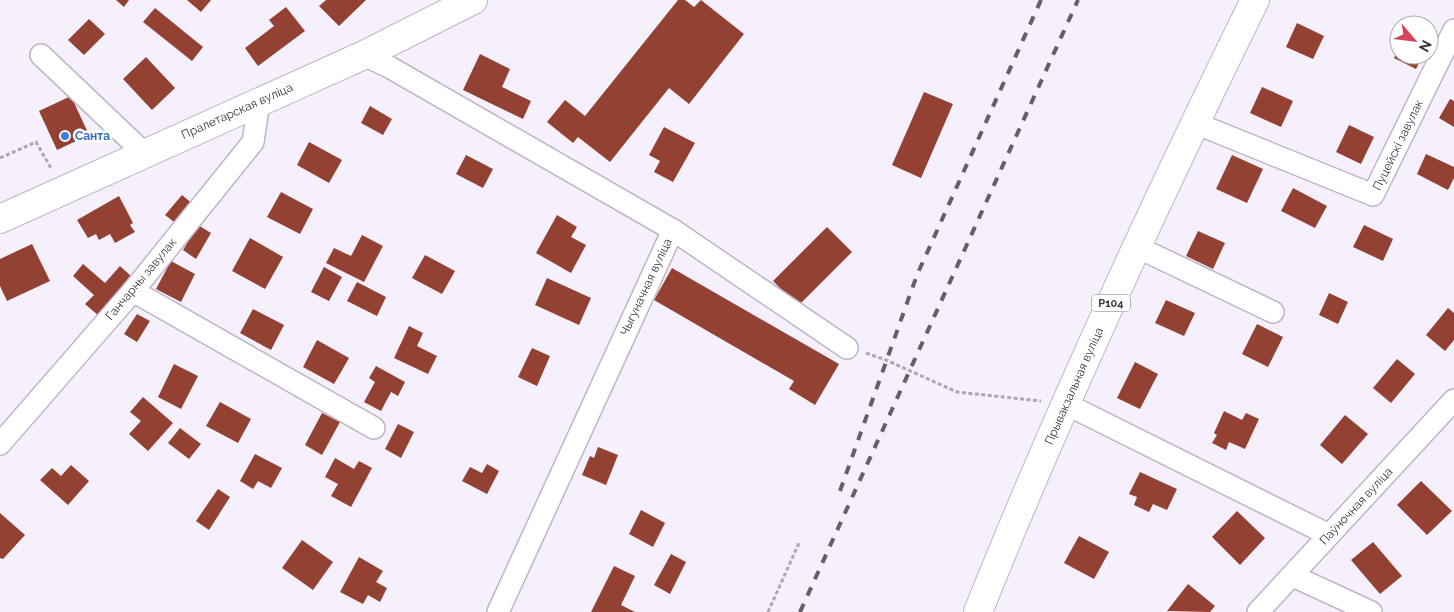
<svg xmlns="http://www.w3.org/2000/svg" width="1454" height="612" font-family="Raleway,sans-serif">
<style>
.building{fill:#934133}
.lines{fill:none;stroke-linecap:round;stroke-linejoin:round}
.minor-casing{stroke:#bfb4c8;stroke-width:24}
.major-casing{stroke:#bfb4c8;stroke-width:30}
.path{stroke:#aca7b1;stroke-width:3;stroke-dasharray:4 2.5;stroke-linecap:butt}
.minor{stroke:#fff;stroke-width:21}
.major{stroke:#fff;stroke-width:28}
.rail{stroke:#646068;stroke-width:4;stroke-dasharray:9 9;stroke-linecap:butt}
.shop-dot{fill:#3f7fe0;stroke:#fff;stroke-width:2}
.labels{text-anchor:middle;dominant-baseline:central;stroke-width:5;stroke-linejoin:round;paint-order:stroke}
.shield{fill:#fff;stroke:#747277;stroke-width:1}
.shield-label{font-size:11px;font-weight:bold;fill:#39353d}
.street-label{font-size:12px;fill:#39353d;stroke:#fff}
.shop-label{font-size:12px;font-weight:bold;fill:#366cbe;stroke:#fff;text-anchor:start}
</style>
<rect width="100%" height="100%" fill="#f6f0fc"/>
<!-- building -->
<g class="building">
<polygon points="116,0 129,0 124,7"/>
<polygon points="187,0 211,0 201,12"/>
<polygon points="326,0 366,0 339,26 319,6"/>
<polygon points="678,0 685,0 694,7 701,0 744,34 689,104 669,88 610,162 578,137 573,143 547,122 565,100 585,116"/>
<polygon points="286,7 305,31 258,66 245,48 274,26 269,20"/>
<polygon points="155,8 203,47 192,61 143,22"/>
<polygon points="89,19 105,34 84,55 68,40"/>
<polygon points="1297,23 1324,36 1313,59 1286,47"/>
<polygon points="1399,48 1399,55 1423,55 1416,69 1394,58"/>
<polygon points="480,54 510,69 502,87 531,101 523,119 463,90"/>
<polygon points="146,57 175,88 152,110 123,79"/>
<polygon points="1262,87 1293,101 1281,127 1250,113"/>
<polygon points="924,92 953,104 921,178 892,165"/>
<polygon points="71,96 89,135 57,150 39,111"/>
<polygon points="1450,99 1454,101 1454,127 1439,118"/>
<polygon points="370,106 392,119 383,135 361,123"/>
<polygon points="1349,125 1374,137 1361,164 1336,152"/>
<polygon points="664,127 695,143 673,182 654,172 660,161 649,155"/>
<polygon points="309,142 342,160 329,183 297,165"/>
<polygon points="1426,154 1454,167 1454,178 1448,190 1417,174"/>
<polygon points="466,155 493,169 483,188 456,174"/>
<polygon points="1232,155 1263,169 1247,203 1216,189"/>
<polygon points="1293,188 1327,206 1315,228 1281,211"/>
<polygon points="281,192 313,209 300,234 267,217"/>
<polygon points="182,195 194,205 178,225 165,215"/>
<polygon points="119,196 133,223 130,225 135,232 115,243 110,234 99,240 96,234 88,238 77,220"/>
<polygon points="557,215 577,227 571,237 586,245 571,273 536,253"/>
<polygon points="198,225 211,233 196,259 183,250"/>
<polygon points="1364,225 1393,239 1383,261 1353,247"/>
<polygon points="827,227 852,252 798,306 773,281"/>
<polygon points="1198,231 1225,243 1213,269 1186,256"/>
<polygon points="362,235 383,246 364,282 326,263 334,248 351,256"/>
<polygon points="250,238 283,257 265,289 232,271"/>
<polygon points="32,244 50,281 7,301 0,286 0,259"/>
<polygon points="425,255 455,271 442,294 412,278"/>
<polygon points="171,261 195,274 181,302 156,289"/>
<polygon points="83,264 105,283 120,266 132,277 99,316 85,304 94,295 73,276"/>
<polygon points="324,267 342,277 329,301 311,292"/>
<polygon points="672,268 839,364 815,405 789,389 794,381 654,300"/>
<polygon points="547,278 591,298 579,325 535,305"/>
<polygon points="357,282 386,297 377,316 347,301"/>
<polygon points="1329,293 1348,302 1338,324 1319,315"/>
<polygon points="1166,300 1195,313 1184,336 1155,323"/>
<polygon points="1448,308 1454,313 1454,340 1445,351 1426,335"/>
<polygon points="253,309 284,325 271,350 240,333"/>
<polygon points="137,314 150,321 137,342 124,334"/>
<polygon points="1257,324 1283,337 1268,367 1242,354"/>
<polygon points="409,326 423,333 417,346 437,356 428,374 394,358"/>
<polygon points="317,340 349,358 334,384 303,367"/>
<polygon points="532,348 550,356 537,386 518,377"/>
<polygon points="1397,359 1415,374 1391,403 1373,388"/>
<polygon points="1135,362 1158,374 1140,409 1117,398"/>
<polygon points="174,364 198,376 181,409 158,397"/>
<polygon points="376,366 405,382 398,396 391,392 381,411 364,402 375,382 369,378"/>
<polygon points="143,397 173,423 148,451 129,434 141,421 130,412"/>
<polygon points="220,402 251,419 238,443 206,426"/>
<polygon points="1224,411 1242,420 1246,413 1259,419 1245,449 1229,442 1226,450 1212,443 1217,435 1214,433"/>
<polygon points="322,413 340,422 322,455 305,445"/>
<polygon points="1345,415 1368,434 1342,464 1320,445"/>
<polygon points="398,424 414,432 401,458 385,449"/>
<polygon points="180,428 201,444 189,459 168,443"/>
<polygon points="598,447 618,455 606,485 582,475 590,456 594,458"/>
<polygon points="255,454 282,468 271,488 258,481 253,489 240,481"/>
<polygon points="335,458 354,469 359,461 372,468 351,507 331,496 338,484 325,477"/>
<polygon points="487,464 499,471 487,494 462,481 470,467 482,473"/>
<polygon points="71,465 89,481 68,505 40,480 52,468 61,476"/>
<polygon points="1140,472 1177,489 1167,510 1153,504 1149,512 1134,505 1137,497 1129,494"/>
<polygon points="1421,481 1452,511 1427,535 1397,505"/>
<polygon points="218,489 230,497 209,530 196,521"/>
<polygon points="641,510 665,523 653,547 629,534"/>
<polygon points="1237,511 1265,538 1240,565 1212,537"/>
<polygon points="0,513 25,535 3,559 0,558"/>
<polygon points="1079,536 1109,552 1094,579 1064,563"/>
<polygon points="302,540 333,562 313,590 282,568"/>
<polygon points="1373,542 1402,576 1380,594 1351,560"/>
<polygon points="671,554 686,562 670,594 654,585"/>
<polygon points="359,557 383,571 376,582 387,588 380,602 368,595 363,604 340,592"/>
<polygon points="614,566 635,576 621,605 635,612 591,612"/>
<polygon points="1188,584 1215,606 1210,612 1167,611"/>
</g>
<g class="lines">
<defs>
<g id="minor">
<polyline points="41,55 144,153"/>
<polyline points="364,55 391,68 673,230 498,612"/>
<polyline points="1195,123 1373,195 1454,30"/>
<polyline points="673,230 847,348"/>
<polyline points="1137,247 1273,312"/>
<polyline points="133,291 374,428"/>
<polyline points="1066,404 1329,535"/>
<polyline points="0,444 133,291 253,142 259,102"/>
<polyline points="1293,576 1371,612"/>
<polyline points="1258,612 1454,400"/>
</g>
<g id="major">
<polyline points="0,219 364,55 473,0"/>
<path d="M978 612C1061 404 1156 201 1255 0"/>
</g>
</defs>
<!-- minor casing -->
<use href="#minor" class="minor-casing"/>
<!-- major casing -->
<use href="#major" class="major-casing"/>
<!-- path -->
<g class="path">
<polyline points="0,158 36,142 52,170"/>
<polyline points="866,353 886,360 957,392 1041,401"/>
<polyline points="768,612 799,543"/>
</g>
<!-- minor -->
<use href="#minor" class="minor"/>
<!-- major -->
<use href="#major" class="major"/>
<!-- rail -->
<g class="rail">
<polyline points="840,491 917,275 1041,0"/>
<polyline points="800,612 1078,0"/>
</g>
</g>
<!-- markers -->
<circle class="shop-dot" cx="65" cy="136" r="5"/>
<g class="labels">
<!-- shield labels -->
<rect class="shield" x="1092" y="294.5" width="38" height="17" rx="4"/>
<g class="shield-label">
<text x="1111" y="303">Р104</text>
</g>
<!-- street labels -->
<g class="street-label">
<text transform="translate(237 111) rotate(-24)">Пралетарская вуліца</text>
<text transform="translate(1398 145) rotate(-64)">Пуцейскі завулак</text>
<text transform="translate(141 279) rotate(-50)">Ганчарны завулак</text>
<text transform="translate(646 287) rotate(-65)">Чыгуначная вуліца</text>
<text transform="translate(1074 386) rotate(-66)">Прывакзальная вуліца</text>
<text transform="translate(1356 506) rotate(-47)">Паўночная вуліца</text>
</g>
<!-- shop labels -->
<g class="shop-label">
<text x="75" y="136">Санта</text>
</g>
</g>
<!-- north arrow -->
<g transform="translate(1414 40) rotate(118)"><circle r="24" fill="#ffffff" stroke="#b0aeb1"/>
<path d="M0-4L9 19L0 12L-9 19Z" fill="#d4445b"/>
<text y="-8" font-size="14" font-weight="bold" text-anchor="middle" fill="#39353d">N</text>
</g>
</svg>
